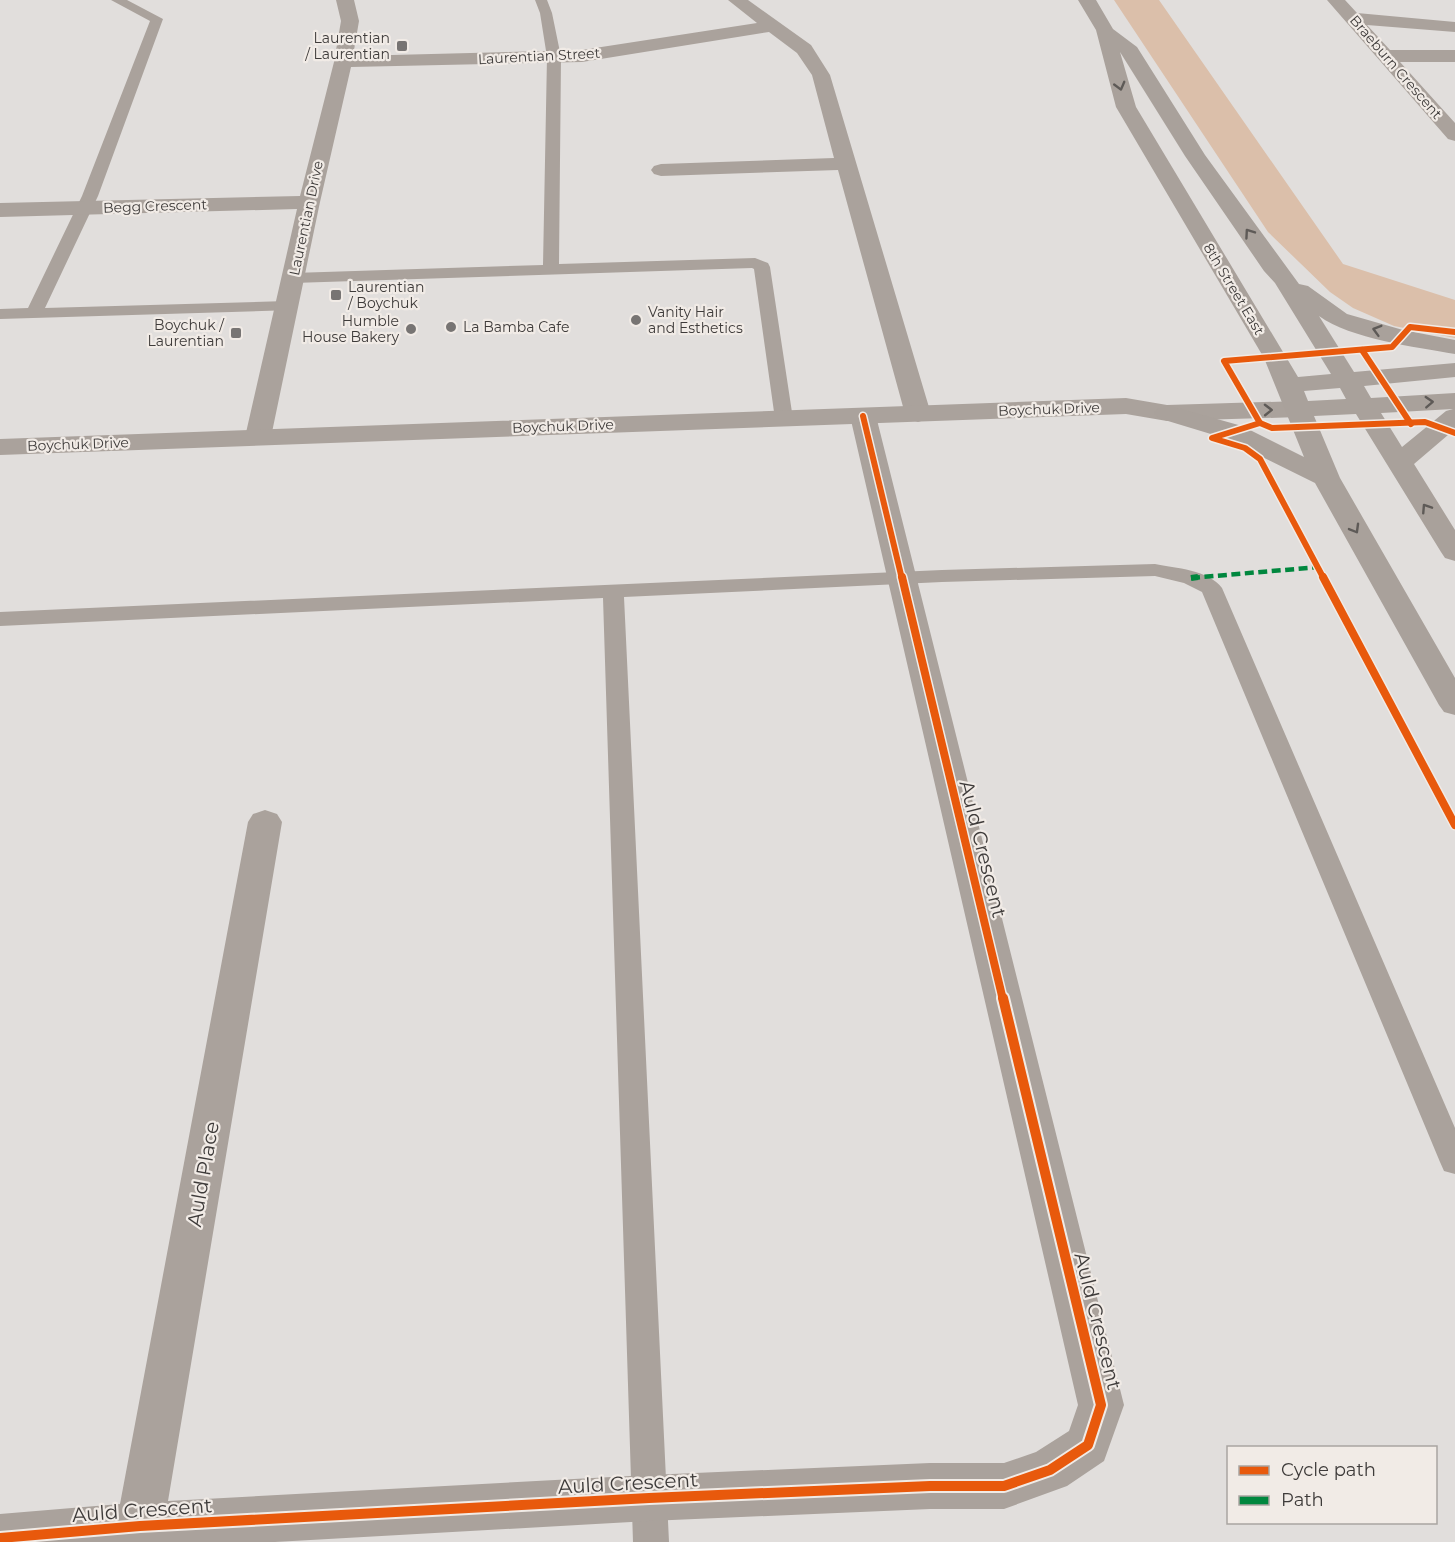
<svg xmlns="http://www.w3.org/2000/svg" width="1455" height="1542" font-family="Montserrat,sans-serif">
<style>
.green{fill:#dbbfaa}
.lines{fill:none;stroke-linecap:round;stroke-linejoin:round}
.service{fill:#aaa29c;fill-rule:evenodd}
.minor{fill:#aaa29c;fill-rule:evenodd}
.tertiary{fill:#aaa29c;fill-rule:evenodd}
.secondary{fill:#a9a19b;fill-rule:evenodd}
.quiet-far1{stroke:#00873e;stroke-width:4.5;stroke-dasharray:9 4.5;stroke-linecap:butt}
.quiet{stroke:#00873e;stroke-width:6;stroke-dasharray:12 6;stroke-linecap:butt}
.cycleway-far2-casing{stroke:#f1ebe6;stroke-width:9}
.cycleway-far1-casing{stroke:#f1ebe6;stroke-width:11}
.cycleway-casing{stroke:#f1ebe6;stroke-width:14}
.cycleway-far2{stroke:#e8590c;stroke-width:6}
.cycleway-far1{stroke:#e8590c;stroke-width:8}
.cycleway{stroke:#e8590c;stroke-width:10}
.oneway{stroke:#5e5a57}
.poi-dot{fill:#777473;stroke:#f1ebe6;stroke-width:2}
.labels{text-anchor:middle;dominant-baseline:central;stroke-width:4.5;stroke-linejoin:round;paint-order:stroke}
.far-poi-label{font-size:14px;fill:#3e3b3a;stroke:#f1ebe6;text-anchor:end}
.far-street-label{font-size:14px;fill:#3e3b3a;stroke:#f1ebe6}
.near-street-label{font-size:20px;fill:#3e3b3a;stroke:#f1ebe6}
</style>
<rect width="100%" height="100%" fill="#e1dedc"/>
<!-- green -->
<polygon class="green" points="1114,0 1159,0 1343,264 1455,300 1455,338 1394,326 1353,308 1330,292 1268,232"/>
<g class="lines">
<!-- service -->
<g class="service">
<polygon points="111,0 127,0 163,19 98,196 45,308 287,301 293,302 296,306 293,310 0,319 0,309 28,308 82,196 150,21"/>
<polygon points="535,0 547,0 552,13 561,57 559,264 755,258 768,263 770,267 793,419 791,423 777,423 775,419 754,269 752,268 293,283 285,278 293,273 543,265 547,57 540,13"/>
<path d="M1155 564C1175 568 1209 570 1222 588L1455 1128V1174L1444 1171 1440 1162 1202 592 1184 583 1155 576 942 582 624 597 669 1542H633L603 598 0 626V612L942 570Z"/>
</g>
<!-- minor -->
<g class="minor">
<polygon points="336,0 354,0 359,21 353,56 582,50 757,23 728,0 748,0 811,45 830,75 931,414 927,419 918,422 909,419 905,414 838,170 661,176 654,174 651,170 654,166 661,164 834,158 812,75 797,53 769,32 582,62 351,67 320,202 271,437 267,443 258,445 249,443 245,437 297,209 0,217 0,203 300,196 334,62 341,21"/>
<polygon points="1327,0 1345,0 1357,13 1455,22 1455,32 1367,25 1390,50 1455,50 1455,62 1400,62 1455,123 1455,141 1448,139"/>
<polygon points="863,408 872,411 876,416 1124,1405 1104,1461 1067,1486 1004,1509 930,1509 649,1521 275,1542 0,1542 0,1514 120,1504 248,822 253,814 265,810 277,814 282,822 168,1501 649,1475 930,1463 1004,1463 1036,1452 1069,1431 1078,1405 850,416 854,411"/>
</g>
<!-- tertiary -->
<polygon class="tertiary" points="1126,398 1167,405 1299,401 1308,404 1312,409 1308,414 1299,417 1167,421 1126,414 0,455 0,439"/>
<!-- secondary -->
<path class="secondary" d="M1078 0H1096L1113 29 1137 47 1205 155 1299 284 1308 286 1347 314 1403 330 1455 340V354C1415 347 1351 339 1319 316L1354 372 1455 363V377L1364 386 1371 398 1455 393V429L1414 464 1455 530V561L1445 558 1441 552 1356 414 1314 416 1340 478 1455 678V715L1444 712 1439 705 1315 483 1224 438 1158 418 1154 413 1158 408 1167 405 1242 426 1304 457 1264 358 1116 107 1096 30ZM1120 52 1185 156 1264 271 1275 283 1331 374 1298 377 1136 107ZM1340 388 1346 399 1308 401 1304 391ZM1453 409 1446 411 1402 447 1381 413Z"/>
<!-- quiet-far1 -->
<polyline class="quiet-far1" points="1191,578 1319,567"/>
<!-- quiet -->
<polyline class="quiet" points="1191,578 1198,577"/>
<defs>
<g id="cycleway-far2">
<polyline points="1362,350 1411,424"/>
<polyline points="863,416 902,579"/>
<polyline points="1260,423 1272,428 1425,422 1455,433"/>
<polyline points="1324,579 1260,459 1245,448 1212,438 1260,423 1224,361 1392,347 1410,327 1455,332"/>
</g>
<g id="cycleway-far1">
<polyline points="902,577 1003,1000"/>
<polyline points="1323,577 1455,825"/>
</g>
<polyline id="cycleway" points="0,1538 140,1526 649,1498 930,1486 1004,1486 1050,1470 1088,1445 1101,1405 1003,998"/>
</defs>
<!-- cycleway-far2 casing -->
<use href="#cycleway-far2" class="cycleway-far2-casing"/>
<!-- cycleway-far1 casing -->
<use href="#cycleway-far1" class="cycleway-far1-casing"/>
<!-- cycleway casing -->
<use href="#cycleway" class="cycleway-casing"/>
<!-- cycleway-far2 -->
<use href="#cycleway-far2" class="cycleway-far2"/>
<!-- cycleway-far1 -->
<use href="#cycleway-far1" class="cycleway-far1"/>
<!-- cycleway -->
<use href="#cycleway" class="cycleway"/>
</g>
<!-- one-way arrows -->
<defs><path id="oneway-chevron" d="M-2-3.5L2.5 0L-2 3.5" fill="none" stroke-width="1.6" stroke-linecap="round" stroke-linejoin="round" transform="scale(1.5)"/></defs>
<g class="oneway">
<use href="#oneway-chevron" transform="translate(1120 86) rotate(75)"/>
<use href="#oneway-chevron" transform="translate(1249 233) rotate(-125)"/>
<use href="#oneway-chevron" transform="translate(1377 330) rotate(-164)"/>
<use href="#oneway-chevron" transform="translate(1429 402) rotate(-3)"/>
<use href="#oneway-chevron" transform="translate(1268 410) rotate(-1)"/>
<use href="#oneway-chevron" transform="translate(1426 508) rotate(-123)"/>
<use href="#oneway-chevron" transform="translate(1355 529) rotate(60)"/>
</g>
<!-- markers -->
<g class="poi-dot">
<rect x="396" y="40" width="12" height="12" rx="3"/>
<rect x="330" y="289" width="12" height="12" rx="3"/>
<circle cx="636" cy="320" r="6"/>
<circle cx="451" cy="327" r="6"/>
<circle cx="411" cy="329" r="6"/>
<rect x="230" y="327" width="12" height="12" rx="3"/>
</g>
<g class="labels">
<!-- far-poi labels -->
<g class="far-poi-label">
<text x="390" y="38">Laurentian<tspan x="390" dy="16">/ Laurentian</tspan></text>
<text x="348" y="287" text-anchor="start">Laurentian<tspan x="348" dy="16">/ Boychuk</tspan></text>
<text x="648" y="312" text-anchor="start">Vanity Hair<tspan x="648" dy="16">and Esthetics</tspan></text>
<text x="399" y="321">Humble<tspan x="399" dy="16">House Bakery</tspan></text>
<text x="224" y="325">Boychuk /<tspan x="224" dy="16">Laurentian</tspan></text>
<text x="463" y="327" text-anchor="start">La Bamba Cafe</text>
</g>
<!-- far-street labels -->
<g class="far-street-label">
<text transform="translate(539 56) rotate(-3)">Laurentian Street</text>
<text transform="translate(1396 67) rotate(49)">Braeburn Crescent</text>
<text transform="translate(155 206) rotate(-2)">Begg Crescent</text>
<text transform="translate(306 218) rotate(-78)">Laurentian Drive</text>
<text transform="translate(1234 289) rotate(59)">8th Street East</text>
<text transform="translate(1049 409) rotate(-2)">Boychuk Drive</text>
<text transform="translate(563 426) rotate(-2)">Boychuk Drive</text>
<text transform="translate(78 444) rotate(-2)">Boychuk Drive</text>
</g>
<!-- near-street labels -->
<g class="near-street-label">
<text transform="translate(983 849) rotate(76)">Auld Crescent</text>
<text transform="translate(203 1174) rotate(-80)">Auld Place</text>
<text transform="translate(1098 1321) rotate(76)">Auld Crescent</text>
<text transform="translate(628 1483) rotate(-3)">Auld Crescent</text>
<text transform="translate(142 1510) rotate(-4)">Auld Crescent</text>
</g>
</g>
<!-- legend -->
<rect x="1227" y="1446" width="210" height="78" fill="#f1ebe6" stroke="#a9a5a1" stroke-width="1.5"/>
<rect x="1239" y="1466" width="30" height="9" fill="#e8590c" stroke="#a9a5a1" stroke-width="1.5"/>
<text x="1281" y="1476" font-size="18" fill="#3e3b3a">Cycle path</text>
<rect x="1239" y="1496" width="30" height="9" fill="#00873e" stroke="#a9a5a1" stroke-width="1.5"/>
<text x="1281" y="1506" font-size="18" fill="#3e3b3a">Path</text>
</svg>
